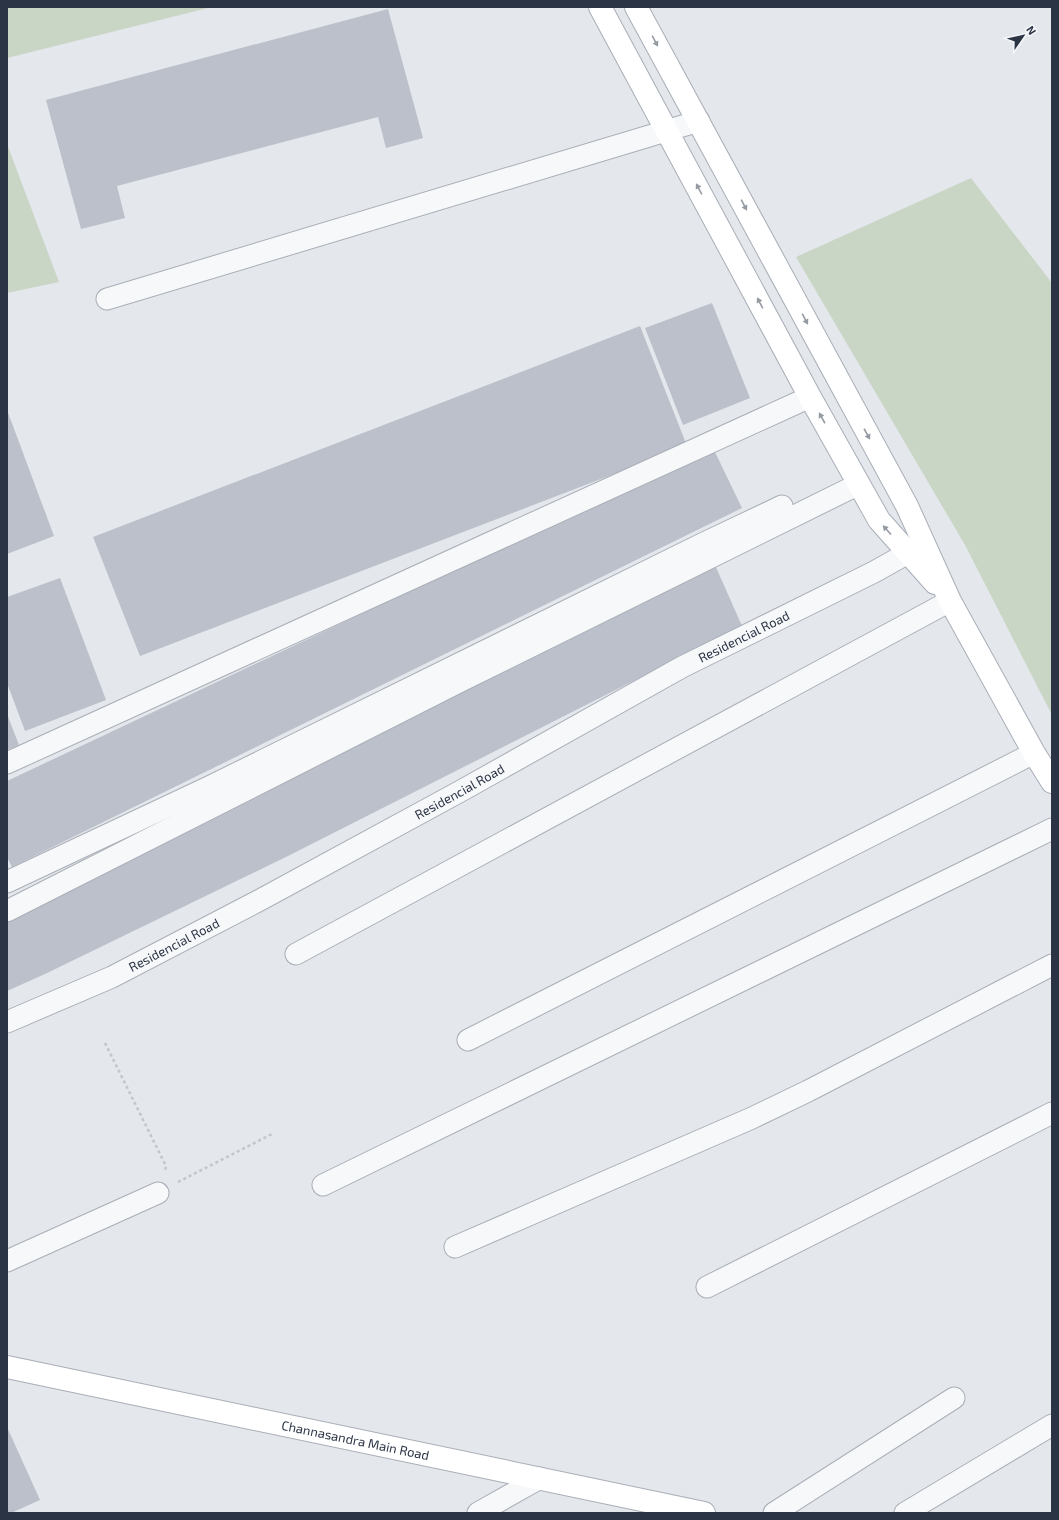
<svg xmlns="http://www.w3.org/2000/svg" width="1059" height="1520" font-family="'Exo 2',sans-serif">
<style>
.green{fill:#c9d6c5}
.building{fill:#bbc0ca}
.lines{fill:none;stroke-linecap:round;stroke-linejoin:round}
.street-casing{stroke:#a9aeb7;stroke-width:23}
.secondary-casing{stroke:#a9aeb7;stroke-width:24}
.path{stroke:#c2c5cb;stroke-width:2.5;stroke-dasharray:3 3;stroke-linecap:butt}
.street{stroke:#f7f8fa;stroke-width:21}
.secondary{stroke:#fff;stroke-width:22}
.oneway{fill:#959aa2}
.labels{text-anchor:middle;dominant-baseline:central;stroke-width:3;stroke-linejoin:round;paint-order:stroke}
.street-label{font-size:13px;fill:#2b3445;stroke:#f4f6f9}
</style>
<rect width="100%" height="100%" fill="#e4e7ec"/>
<!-- green -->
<g class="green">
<polygon points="7,7 212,7 7,58"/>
<polygon points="7,144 59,282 7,293"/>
<polygon points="971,178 1052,283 1052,715 965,545 796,257"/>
</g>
<!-- building -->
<g class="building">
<polygon points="388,9 423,138 386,148 378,117 117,186 125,218 81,229 46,100"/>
<polygon points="712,303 750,398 683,425 645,328"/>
<polygon points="640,326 687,446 140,656 93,537"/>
<polygon points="7,410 54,536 7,554"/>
<polygon points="713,448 742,508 12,867 7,857 7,781"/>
<polygon points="715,565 742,626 286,857 45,974 7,991 7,915"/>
<polygon points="60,578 106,700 25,731 7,683 7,597"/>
<polygon points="7,714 19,745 7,750"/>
<polygon points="7,1427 40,1500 11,1513 7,1513"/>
</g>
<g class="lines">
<defs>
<g id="street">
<polyline points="107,299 699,121"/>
<polyline points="7,763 810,397"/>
<polyline points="7,882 209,787 702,544 782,506"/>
<polyline points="7,911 461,681 859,484"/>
<polyline points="296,954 950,601"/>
<path id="s1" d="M7 1022 112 977 260 900 459 792 682 667 874 572 908 553"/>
<polyline points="468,1040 1034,753"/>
<polyline points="323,1185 1052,829"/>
<polyline points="455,1247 752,1118 808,1091 1052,965"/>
<polyline points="7,1261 158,1193"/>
<polyline points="707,1287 1052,1113"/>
<polyline points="478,1513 540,1478"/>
<polyline points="774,1513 954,1398"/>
<polyline points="905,1513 1052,1425"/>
</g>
<g id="secondary">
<polyline points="600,7 810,397 879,520 935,583"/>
<polyline points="636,7 907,506 950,601 1034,753 1052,782"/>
<path id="s2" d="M7 1367 704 1513"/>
</g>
</defs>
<!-- street casing -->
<use href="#street" class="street-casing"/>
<!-- secondary casing -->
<use href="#secondary" class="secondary-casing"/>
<!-- path -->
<g class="path">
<polyline points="105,1043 166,1166 165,1171"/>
<polyline points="178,1182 272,1134"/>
</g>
<!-- street -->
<use href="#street" class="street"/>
<!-- secondary -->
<use href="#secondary" class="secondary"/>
</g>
<!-- one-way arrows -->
<defs><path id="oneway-solid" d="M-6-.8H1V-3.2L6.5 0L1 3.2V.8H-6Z"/></defs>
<g class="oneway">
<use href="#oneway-solid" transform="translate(655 41) rotate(62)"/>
<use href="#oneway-solid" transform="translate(699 189) rotate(-118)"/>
<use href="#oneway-solid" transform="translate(744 205) rotate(62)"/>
<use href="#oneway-solid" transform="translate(760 303) rotate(-118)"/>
<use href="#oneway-solid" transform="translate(805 319) rotate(62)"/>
<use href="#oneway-solid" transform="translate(822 418) rotate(-119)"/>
<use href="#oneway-solid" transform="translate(867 434) rotate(61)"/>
<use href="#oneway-solid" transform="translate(887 530) rotate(-132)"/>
</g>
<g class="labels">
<!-- street labels -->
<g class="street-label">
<text stroke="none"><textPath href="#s1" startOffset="832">Residencial Road</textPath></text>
<text stroke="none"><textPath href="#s1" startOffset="508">Residencial Road</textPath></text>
<text stroke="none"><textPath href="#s1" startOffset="184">Residencial Road</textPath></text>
<text stroke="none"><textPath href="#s2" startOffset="356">Channasandra Main Road</textPath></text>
</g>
</g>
<!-- border -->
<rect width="1059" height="1520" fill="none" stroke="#2b3445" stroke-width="16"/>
<!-- north arrow -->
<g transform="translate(1023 36) rotate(56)" stroke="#f4f6f9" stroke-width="3" paint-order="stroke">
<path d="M0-3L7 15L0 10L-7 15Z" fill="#2b3445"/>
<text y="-6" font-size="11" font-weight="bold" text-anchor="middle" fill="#2b3445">N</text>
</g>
</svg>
